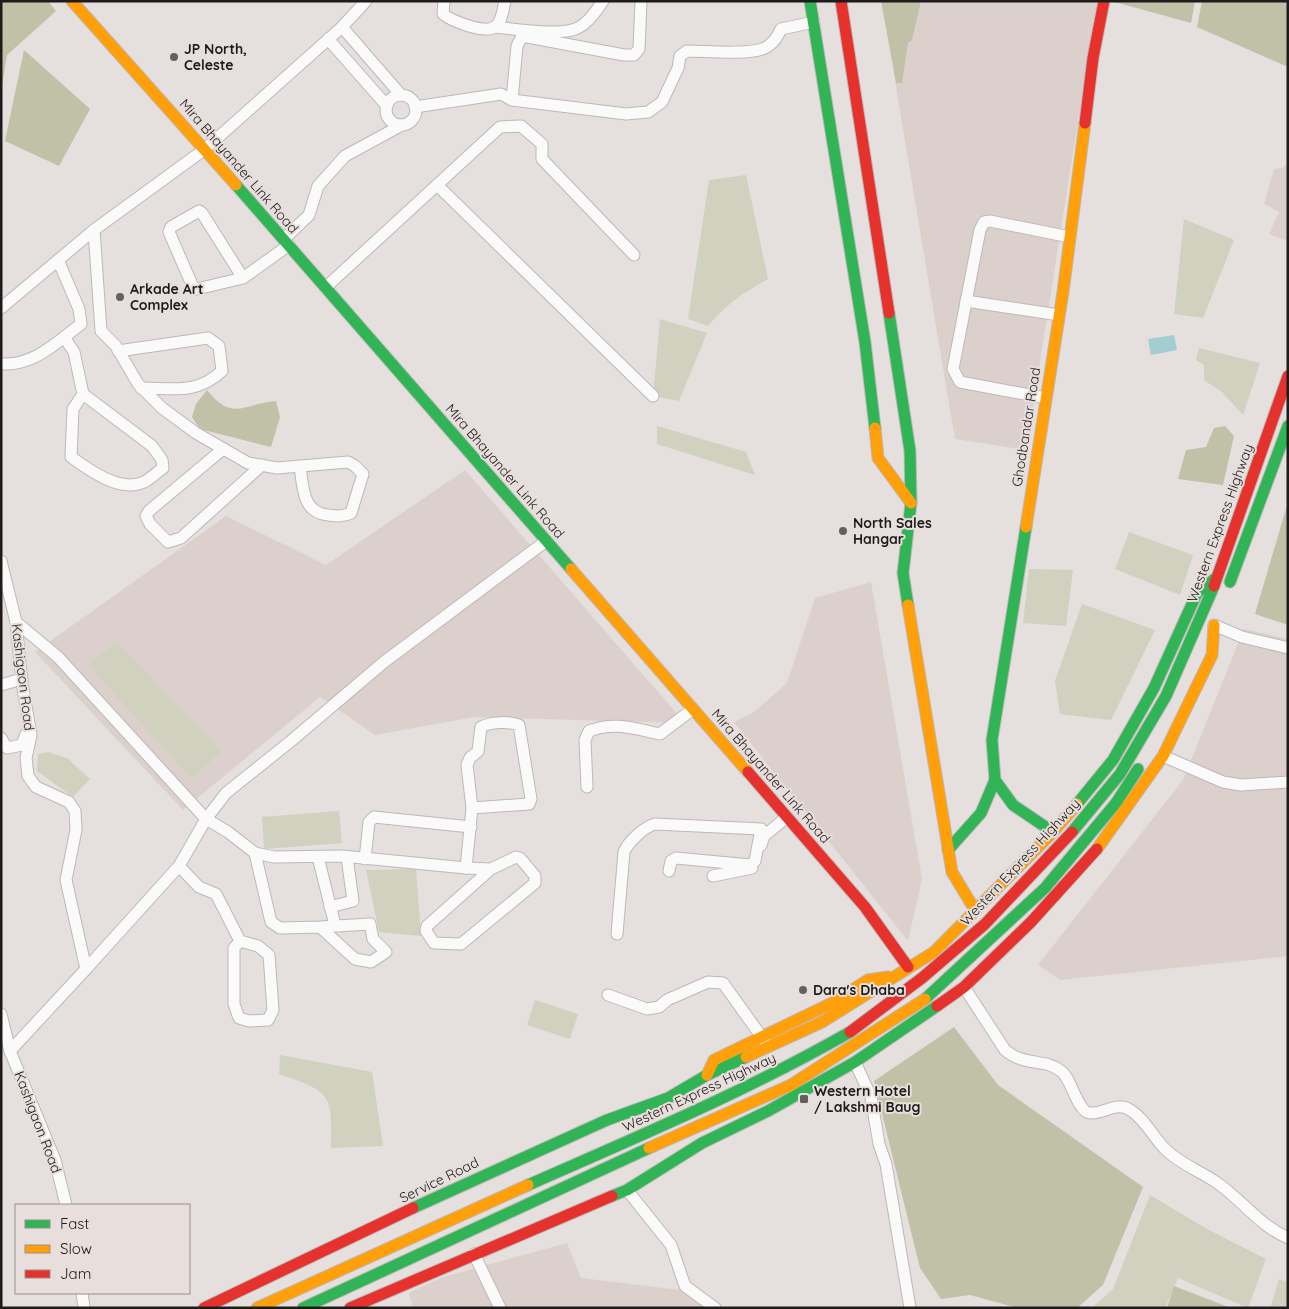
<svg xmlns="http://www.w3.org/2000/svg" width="1289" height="1309" font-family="Quicksand,sans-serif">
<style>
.built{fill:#dcd0cd}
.green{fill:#d1d1c0}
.forest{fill:#c1c1a7}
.water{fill:#a3ced1}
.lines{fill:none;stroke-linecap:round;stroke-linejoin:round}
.street-casing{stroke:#bdb8b8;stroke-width:13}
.fast-casing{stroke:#bdb8b8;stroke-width:13}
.slow-casing{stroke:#bdb8b8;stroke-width:13}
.jam-casing{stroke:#bdb8b8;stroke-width:13}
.street{stroke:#fbfafa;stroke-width:11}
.fast{stroke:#30b455;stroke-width:11}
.slow{stroke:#ff9f0a;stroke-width:11}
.jam{stroke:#e5322d;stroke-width:11}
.poi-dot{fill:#64605f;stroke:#e8dedb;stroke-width:2}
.labels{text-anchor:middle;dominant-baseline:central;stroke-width:4;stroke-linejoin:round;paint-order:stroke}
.poi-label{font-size:14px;font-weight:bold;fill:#1e1b1a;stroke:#e8dedb;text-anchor:start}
.street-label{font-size:14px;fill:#1e1b1a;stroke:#e8dedb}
</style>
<rect width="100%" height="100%" fill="#e5dfde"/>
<!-- built -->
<g class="built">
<polygon points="884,1 1097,1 1026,450 955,439 897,93"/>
<polygon points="1288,162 1288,241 1269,234 1279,212 1264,204 1274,169 1284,167"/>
<polygon points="465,470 685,723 474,717 375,735 320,697 183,810 35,652 226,516 326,565"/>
<polygon points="871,582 922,879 908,941 734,722 754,712 787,683 815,598"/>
<polygon points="1244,629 1288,639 1288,956 1060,980 1038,965 1183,780"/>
<polygon points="567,1243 581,1278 705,1293 703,1308 413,1308 409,1293 443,1277"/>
</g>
<!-- green -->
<g class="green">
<path d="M746 175 768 279C744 292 725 305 708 326L688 319 709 180Z"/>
<polygon points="1184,219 1234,240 1203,318 1174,314"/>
<polygon points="660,319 707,333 679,401 653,396"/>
<polygon points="1199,348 1260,363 1243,415 1222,392 1204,380 1204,365 1196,360"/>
<polygon points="657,426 746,452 755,475 657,444"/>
<polygon points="1129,532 1193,555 1180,595 1115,569"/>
<polygon points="1029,569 1073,570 1066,626 1023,623"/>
<polygon points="1082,604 1155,630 1111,720 1060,714 1055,681"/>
<polygon points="117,642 221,751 192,779 88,665"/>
<polygon points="48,752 67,758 90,779 73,797 37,771 38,754"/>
<polygon points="339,811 342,843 264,849 262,817"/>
<polygon points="416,869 421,936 379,932 366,870"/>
<polygon points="535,1000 578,1014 570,1039 527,1025"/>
<path d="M280 1055 372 1072 383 1146 331 1148C332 1094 332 1092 279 1074Z"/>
<polygon points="1150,1195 1207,1229 1266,1259 1248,1308 1178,1278 1165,1308 1092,1308 1113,1289"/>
<polygon points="1279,1279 1288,1282 1288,1308 1271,1306"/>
</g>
<!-- forest -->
<g class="forest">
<polygon points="1,1 48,1 56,11 7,55 1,92"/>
<polygon points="881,1 921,1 912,40 908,43 902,83 896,83"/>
<polygon points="1111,1 1195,1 1191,23"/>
<polygon points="1202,1 1288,1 1288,67 1197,27"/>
<polygon points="24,50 90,109 59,166 5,141"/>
<path d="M207 390C232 422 243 404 276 401L280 417 271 447 200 429 192 417 196 404Z"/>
<polygon points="1225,426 1234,436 1223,485 1178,479 1186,450 1206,447 1214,428"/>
<polygon points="1288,502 1288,625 1255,614"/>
<polygon points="954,1027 998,1085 1143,1187 1103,1285 1077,1308 1018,1308 970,1295 941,1299 920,1268 874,1081"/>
<polygon points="1174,1286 1231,1308 1167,1308"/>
</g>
<!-- water -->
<polygon class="water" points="1174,335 1177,350 1151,355 1148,339"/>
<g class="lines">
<defs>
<g id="street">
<path d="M444 1 443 14C452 21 484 34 495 27 502 22 503 9 505 1"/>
<polyline points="342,27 401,95"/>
<path d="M494 27C516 29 552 35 572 30 586 27 596 11 603 1"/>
<polyline points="328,39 387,106"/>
<circle cx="401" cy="110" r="15"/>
<polyline points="512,100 517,46 522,36 624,55 634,55 639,49 641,1"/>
<path d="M415 107 501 94 512 100 626 114 648 112 662 102 678 68 680 56 687 51C705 51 746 55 762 49 772 46 777 38 781 29L814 22"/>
<polyline points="437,185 653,396"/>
<path d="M94 230 101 331 116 346 138 384 162 408 196 433 248 463 277 468 348 462 355 466 363 474 351 513C343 517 337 516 328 515 302 513 303 486 300 466"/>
<polyline points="284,239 309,215 318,186 345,156 402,125"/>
<polyline points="243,278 202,213 199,211 171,227 169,232 193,287 197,289 243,278 289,245"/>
<polyline points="326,287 500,127 521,126 542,144 542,159 634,255"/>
<polyline points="966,301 1059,315"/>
<polyline points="1,308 94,230 205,149 342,27 366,1"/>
<path d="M64 337 74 352 83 394 152 446 162 460 163 468C157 472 150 479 144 482 120 493 89 470 71 457L73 409 83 394"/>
<path d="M118 351 208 338 219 346 222 371C196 395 174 388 141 388"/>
<path d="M1 364C34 366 57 342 81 324L79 309 58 260"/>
<polyline points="1046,398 960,382 953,369 980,230 984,222 990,221 1070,237"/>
<polyline points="223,449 149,511 146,516 150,524 168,542 181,538 262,465"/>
<polyline points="1,561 16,622 22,683 31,735 26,758 28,776 36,787 69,802 75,811 76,830 66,880 86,969 10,1051 55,1160 66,1205"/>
<polyline points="16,622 58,657 206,819 226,793 291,741 384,662 546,541"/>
<polyline points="1214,625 1242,637 1288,648"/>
<polyline points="1,685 22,679"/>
<polyline points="1,738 7,748 22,745 26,734"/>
<polyline points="1163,756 1223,782 1241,785 1288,782"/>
<path d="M587 787 585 740 589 731C615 721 635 729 660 734L693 709"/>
<polyline points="761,845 764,836 787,817"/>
<polyline points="255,853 271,922 280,928 320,927 355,959 371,962 386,952 373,939 370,924 320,927"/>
<polyline points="318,857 335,925"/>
<polyline points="365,859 369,822 374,817 471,827"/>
<polyline points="179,866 199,887 216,894 240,941 258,946 269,955 273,1010 268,1020 249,1021 239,1018 234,1004 234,948 240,941"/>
<polyline points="466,868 491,869 516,857 520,858 535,876 535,883 461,944 434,943 426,931 427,926 491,869"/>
<polyline points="713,876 752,868"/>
<polyline points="330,907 353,901 347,857"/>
<path d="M617 934 624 852C628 842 644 827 655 824L761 829 755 861 750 865 676 858 671 861 669 871"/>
<path d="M86 969 179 866 206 819 228 832 255 853 274 857 342 856 466 868 472 808 467 765 470 758 478 751 481 727C490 722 509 721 519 725L531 799 529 804 472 808"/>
<path d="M964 987 1005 1050C1025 1067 1045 1058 1061 1071 1072 1079 1077 1112 1090 1113 1104 1114 1117 1101 1130 1110 1144 1118 1154 1138 1165 1149 1180 1164 1200 1171 1216 1182 1241 1199 1260 1226 1288 1238"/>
<polyline points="608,995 647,1009 659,1007 667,1000 708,982 723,983 766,1043"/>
<polyline points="1,1014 10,1051"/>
<polyline points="855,1062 871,1097 879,1144 886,1164 910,1308"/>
<polyline points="627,1190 671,1245 685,1286 715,1308"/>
<polyline points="474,1254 500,1308"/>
<polyline points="82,1293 84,1308"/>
</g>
<g id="fast">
<polyline points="810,1 865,342 875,428"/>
<polyline points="236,185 571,569"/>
<polyline points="889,313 910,451 911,503 903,573 908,605"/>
<polyline points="1026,527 992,740 995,780 1013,805 1053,832"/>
<polyline points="1230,582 1288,426"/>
<polyline points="1077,804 1113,760 1154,688 1197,593 1217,577"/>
<polyline points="1072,832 1120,774 1166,696 1214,586"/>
<polyline points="948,850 981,813 995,780"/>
<polyline points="925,999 1045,888 1116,803 1138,769"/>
<path d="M528 1185C637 1137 747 1091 850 1032"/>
<polyline points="612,1196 627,1190 702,1143 768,1111 855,1062 937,1006"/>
<polyline points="413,1208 607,1120 668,1098 707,1075 746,1057"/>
<polyline points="303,1308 649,1148"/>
</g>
<g id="slow">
<polyline points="72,1 236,185"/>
<polyline points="875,428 878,458 911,503"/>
<polyline points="1026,527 1063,292 1085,123"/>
<polyline points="571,569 748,772"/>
<polyline points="908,605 952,872 975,910"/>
<polyline points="1097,849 1163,756 1212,655 1214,625"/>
<polyline points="746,1057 822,1022 934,952 1053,832 1077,804"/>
<polyline points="707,1075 714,1060 832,1003 868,980 888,977"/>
<polyline points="649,1148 791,1085 925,999"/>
<polyline points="257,1308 528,1185"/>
</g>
<g id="jam">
<polyline points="841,1 889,313"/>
<polyline points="1085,123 1093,58 1104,1"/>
<polyline points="1214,586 1288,376"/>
<polyline points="748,772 865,907 908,967"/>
<polyline points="937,1006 964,987 1031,922 1097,849"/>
<polyline points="850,1032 922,978 985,924 1072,832"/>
<polyline points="204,1308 413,1208"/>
<polyline points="350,1308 612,1196"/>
</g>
</defs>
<!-- street casing -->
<use href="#street" class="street-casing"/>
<!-- fast casing -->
<use href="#fast" class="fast-casing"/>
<!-- slow casing -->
<use href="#slow" class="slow-casing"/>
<!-- jam casing -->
<use href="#jam" class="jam-casing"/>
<!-- street -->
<use href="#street" class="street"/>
<!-- fast -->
<use href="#fast" class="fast"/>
<!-- slow -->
<use href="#slow" class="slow"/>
<!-- jam -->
<use href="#jam" class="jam"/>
</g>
<!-- markers -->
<g class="poi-dot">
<circle cx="174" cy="57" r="5"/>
<circle cx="120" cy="297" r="5"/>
<circle cx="843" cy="531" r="5"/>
<circle cx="803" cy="990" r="5"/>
<rect x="799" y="1094" width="10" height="10" rx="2.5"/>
</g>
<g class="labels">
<!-- poi labels -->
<g class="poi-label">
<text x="184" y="49">JP North,<tspan x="184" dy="16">Celeste</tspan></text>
<text x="130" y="289">Arkade Art<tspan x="130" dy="16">Complex</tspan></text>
<text x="853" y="523">North Sales<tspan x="853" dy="16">Hangar</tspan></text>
<text x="813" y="990">Dara's Dhaba</text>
<text x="814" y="1091">Western Hotel<tspan x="814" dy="16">/ Lakshmi Baug</tspan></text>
</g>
<!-- street labels -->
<g class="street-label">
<text transform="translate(239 166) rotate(49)">Mira Bhayander Link Road</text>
<text transform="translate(1026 427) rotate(-81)">Ghodbandar Road</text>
<text transform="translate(505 471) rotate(49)">Mira Bhayander Link Road</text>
<text transform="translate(1220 523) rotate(-70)">Western Express Highway</text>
<text transform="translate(23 677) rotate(83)">Kashigaon Road</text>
<text transform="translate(771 776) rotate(49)">Mira Bhayander Link Road</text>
<text transform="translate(1020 862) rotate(-47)">Western Express Highway</text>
<text transform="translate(699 1092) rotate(-25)">Western Express Highway</text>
<text transform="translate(38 1122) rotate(69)">Kashigaon Road</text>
<text transform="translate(439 1180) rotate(-26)">Service Road</text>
</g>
</g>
<!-- border -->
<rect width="1289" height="1309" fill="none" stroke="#1e1b1a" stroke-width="5"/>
<!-- legend -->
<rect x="15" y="1204" width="175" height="90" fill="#e8dedb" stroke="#97908e"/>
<rect x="25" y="1220" width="25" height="8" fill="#30b455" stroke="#97908e"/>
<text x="60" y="1229" font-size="15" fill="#1e1b1a">Fast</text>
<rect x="25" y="1245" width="25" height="8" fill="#ff9f0a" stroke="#97908e"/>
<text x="60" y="1254" font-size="15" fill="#1e1b1a">Slow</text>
<rect x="25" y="1270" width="25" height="8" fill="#e5322d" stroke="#97908e"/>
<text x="60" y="1279" font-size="15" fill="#1e1b1a">Jam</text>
</svg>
